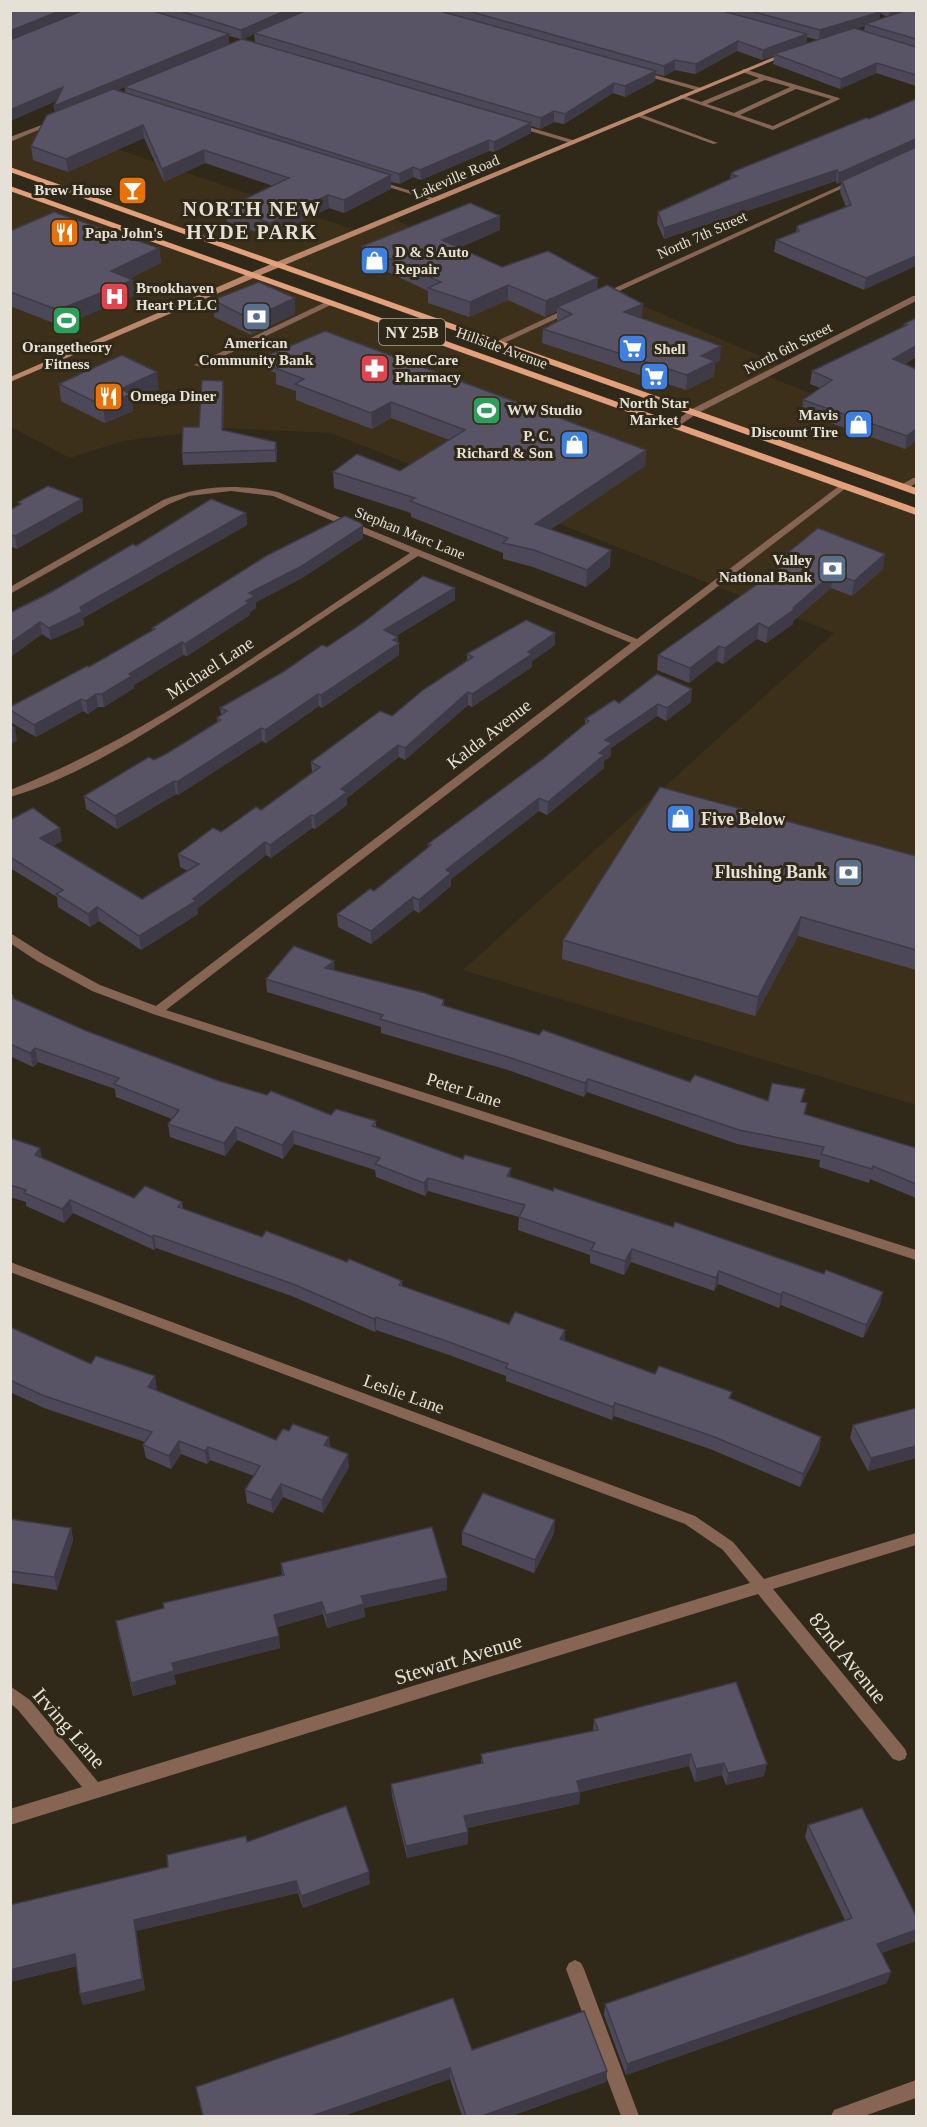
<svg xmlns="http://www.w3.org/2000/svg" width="927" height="2127" font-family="'Times New Roman',serif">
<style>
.built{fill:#3d301b}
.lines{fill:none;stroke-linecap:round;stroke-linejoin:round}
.lane{fill:#866554;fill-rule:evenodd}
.street{fill:#866554;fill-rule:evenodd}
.secondary{fill:#ba866c;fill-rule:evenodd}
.primary{fill:#e3a07d;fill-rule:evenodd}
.wall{fill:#4c4858;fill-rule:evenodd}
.shaded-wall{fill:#3e3b47}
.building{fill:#585466;stroke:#3e3b47;stroke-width:1.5}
.labels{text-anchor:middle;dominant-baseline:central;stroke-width:6;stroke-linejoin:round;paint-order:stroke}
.far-street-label{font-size:15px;fill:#e6e1d7;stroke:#302818}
.far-poi-label{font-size:15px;font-weight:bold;fill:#e6e1d7;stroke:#302818;text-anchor:start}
.shield{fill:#302818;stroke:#afaa9e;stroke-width:1.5}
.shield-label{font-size:16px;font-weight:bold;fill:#e6e1d7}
.street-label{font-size:18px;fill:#e6e1d7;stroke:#302818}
.poi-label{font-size:18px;font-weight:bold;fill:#e6e1d7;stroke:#302818;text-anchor:start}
.far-district-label{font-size:20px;font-weight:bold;letter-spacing:1.5px;fill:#e6e1d7;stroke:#302818}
.near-street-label{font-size:21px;fill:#e6e1d7;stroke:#302818}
</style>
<rect width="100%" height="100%" fill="#302818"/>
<!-- built -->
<g class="built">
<polygon points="46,125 358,231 391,218 585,303 611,292 783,366 766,376 890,423 916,425 916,492 11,169 11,140"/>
<polygon points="10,188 916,512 916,1105 463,970 834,633 331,433 224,428 123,441 70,458 11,427"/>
</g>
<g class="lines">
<!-- lane -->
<g class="lane">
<path d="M744 69 839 98 840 99 773 130 678 97 681 95 701 102 759 78 742 72V70ZM765 80 790 87 734 113 707 104ZM796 89 831 99 773 126 740 115Z"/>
<polygon points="636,114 640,114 718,143 713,144 636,116"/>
<polygon points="328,301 335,303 201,367 194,365"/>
<polygon points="575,1960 581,1963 584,1969 639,2116 621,2116 566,1969 569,1963"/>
</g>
<!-- street -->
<g class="street">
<polygon points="641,71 701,88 702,89 699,91 639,74 639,72"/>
<polygon points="52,121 57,122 10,142 10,137"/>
<polygon points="515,123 576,141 577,142 574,144 513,126 513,124"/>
<polygon points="853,180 858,181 604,298 597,296"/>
<polygon points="375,181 379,181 440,200 434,201 375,183"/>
<polygon points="913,296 916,296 916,301 698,413 677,427 670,425 692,409"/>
<polygon points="568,308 575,310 502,344 495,342"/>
<polygon points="913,478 916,478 916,483 907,489 901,489 901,485"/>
<path d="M843 483 846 484V488L166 1010 916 1250V1260L153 1014 92 991 37 961 10 943V933L45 955 100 985 156 1006 631 643 418 556C346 602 276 650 204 696 146 733 77 778 10 797V790C155 733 281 637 410 553L273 496 231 491 189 496 169 504 10 594V587L163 500C202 485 237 484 278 492L637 639Z"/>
<polygon points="10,1262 695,1516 733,1542 764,1579 916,1533 916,1545 773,1589 905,1749 907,1754 905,1759 899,1761 893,1759 758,1594 10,1825 10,1809 82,1787 18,1710 10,1703 10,1686 30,1700 98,1782 750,1583 723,1550 685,1524 10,1272"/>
<polygon points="916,2080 916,2098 864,2116 831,2116 834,2110"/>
</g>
<!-- secondary -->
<polygon class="secondary" points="784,53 789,54 256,277 10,382 10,377 250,273"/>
<!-- primary -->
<g class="primary">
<polygon points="10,167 916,488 916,495 10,172"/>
<polygon points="10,186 916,508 916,515 10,191"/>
</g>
</g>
<!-- wall -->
<g class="wall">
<path d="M10 10H916V86L876 73 840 89 773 64 774 56 762 60 737 51 695 74 675 70 664 76 655 74V81L625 97 613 93 564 124 554 122 540 129 531 126V133L494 152 489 151 421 180 413 177 400 184 391 182V189L344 213 329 208 271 237 227 222 226 208 273 186 205 163 164 182 144 138 68 172 33 160 31 146 55 112 54 106 56 101 10 121ZM880 13 887 17 879 20ZM865 26 864 31 856 28H857ZM254 34 255 42 244 39ZM229 36 241 39 229 44ZM807 37 817 40 806 43ZM125 87V92L118 90Z"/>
<polygon points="916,99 864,290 774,252 776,240 796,232 797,226 846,207 840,192 841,182 837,184 836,181 664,239 657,223 658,212 730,179 731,174 869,119"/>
<polygon points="500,216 500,230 459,248 502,267 597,289 642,319 720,360 715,363 714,376 686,390 542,343 543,329 557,322 557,311 545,317 508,300 469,317 428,303 428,291 362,260 362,246"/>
<polygon points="10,231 159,248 161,263 130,278 135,295 61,326 10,306"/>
<polygon points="295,298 295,314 251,335 214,317 213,300"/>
<polygon points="916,318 916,357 905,364 916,369 916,441 905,449 802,413 803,400 820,388 810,384 812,371 904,327 904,324"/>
<polygon points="269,355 646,450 645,466 551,529 610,567 586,587 533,567 503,559 503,553 411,517 411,513 334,488 333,472 400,471 449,440 391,418 372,429 296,400 296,391 276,384 276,373 270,371"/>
<polygon points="59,384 159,389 132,402 133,411 105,423 61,401"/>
<polygon points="224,392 223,430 276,442 277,454 276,462 183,465 182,453 199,427"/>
<polygon points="82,499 83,511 17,549 10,546 10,510 19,505 18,502"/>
<polygon points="246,513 247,525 83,618 84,625 51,640 42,634 10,657 10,613 136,546"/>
<polygon points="363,526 363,538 302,578 256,602 256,608 250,612 250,615 187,656 183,655 134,685 134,688 104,707 98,707 88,714 83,711 36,737 10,722 10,707 89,667 152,631 152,628"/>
<polygon points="785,555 883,569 852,596 831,588 793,621 793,624 766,643 757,639 723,664 717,661 689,683 657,670 658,655 784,565"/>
<polygon points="455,600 396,636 398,637 398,642 399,643 399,655 322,708 319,706 266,743 262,741 178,795 176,794 117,829 86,809 84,796 166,754 217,722 217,718 221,715 220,708 327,647"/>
<polygon points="555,633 555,645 532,661 532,667 472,707 468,705 405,760 399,757 347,798 347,805 315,829 312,828 271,858 266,855 197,909 198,914 141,950 99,921 90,927 58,907 57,897 10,868 10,820 62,841 53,846 142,899 188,871 180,867 178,854 261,810 312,773 311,762 392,716 467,660 467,654"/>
<polygon points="691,702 666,721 657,716 611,748 611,756 604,761 604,768 547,815 539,811 451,879 451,886 419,913 414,910 371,944 338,927 337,914 374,891 428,847 428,844 543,759 585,725 585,719 619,703"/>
<polygon points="916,856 916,970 798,936 755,1016 562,959 563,940"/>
<polygon points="335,970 444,1000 444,1006 690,1082 768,1101 807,1103 805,1114 916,1148 916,1198 870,1179 869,1183 819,1167 820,1160 737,1144 587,1092 584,1097 508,1070 381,1033 381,1027 267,992 266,979"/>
<polygon points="10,993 13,995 14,999 84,1030 219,1081 331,1115 376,1121 376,1128 510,1177 880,1305 863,1338 781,1305 779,1308 718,1284 714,1291 631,1262 624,1275 590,1263 590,1255 518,1230 519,1217 428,1191 425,1196 376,1177 375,1170 294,1144 283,1159 237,1140 225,1156 170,1137 168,1124 172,1119 116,1097 115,1089 38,1062 33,1067 10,1056"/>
<polygon points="10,1138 42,1159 134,1198 182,1202 183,1209 262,1237 347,1262 402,1281 402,1286 509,1324 565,1330 565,1341 655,1374 731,1399 821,1437 819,1450 800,1487 710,1449 614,1416 612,1420 506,1381 506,1376 449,1355 376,1330 375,1332 294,1297 156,1248 154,1250 73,1213 64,1223 26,1206 26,1202 10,1197"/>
<polygon points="10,1327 91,1364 155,1376 156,1390 276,1440 289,1431 329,1437 330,1447 349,1467 323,1513 283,1497 273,1513 247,1503 245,1490 254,1476 210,1460 207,1464 181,1454 171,1469 146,1458 143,1445 145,1442 44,1408 10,1392"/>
<polygon points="853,1425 916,1458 868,1471 850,1438"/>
<polygon points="10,1519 71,1528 73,1540 57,1590 10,1583"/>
<polygon points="462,1532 554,1533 534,1573 462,1545"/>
<polygon points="281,1563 447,1578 447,1590 364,1608 365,1617 327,1628 323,1614 277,1627 280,1648 174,1675 176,1684 133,1696 118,1634 164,1608 163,1603 282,1576"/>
<polygon points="594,1719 764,1776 726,1785 722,1775 695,1782 689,1766 580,1792 579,1804 467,1828 468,1832 468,1844 407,1858 392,1796 391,1784 481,1764 481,1754 593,1731"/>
<polygon points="808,1825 916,1916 916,1941 881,1953 887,1983 626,2075 604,2015 605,2004 845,1920 805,1837"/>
<polygon points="247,1842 370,1884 303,1908 298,1893 136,1931 145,1990 83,2005 80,1994 77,1966 10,1982 10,1905 168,1867"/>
<polygon points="472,2050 607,2071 606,2082 511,2116 462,2116 450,2079 343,2116 203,2116"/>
</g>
<!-- shaded-wall -->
<g class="shaded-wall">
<polygon points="62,10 87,10 10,41 10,31"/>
<polygon points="287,10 310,10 254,33 254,34 242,40 241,30"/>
<polygon points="890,10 907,10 889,18"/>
<polygon points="880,12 879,21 865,24 865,26 819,40 820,30"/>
<polygon points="229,34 229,44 55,116 54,106"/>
<polygon points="807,34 806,44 774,54 774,56 762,60 763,50"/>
<polygon points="738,41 737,51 695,74 696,64"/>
<polygon points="675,60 675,70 664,76 664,66"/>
<polygon points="877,63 876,73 840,89 841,79"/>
<polygon points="656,71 655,81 625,97 625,86"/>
<polygon points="614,83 613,93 564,124 565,114"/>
<polygon points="63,87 65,97 10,121 10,110"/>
<polygon points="554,111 554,122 540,129 541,118"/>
<polygon points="531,123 531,133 494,152 494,142"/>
<polygon points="143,125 144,138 68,172 66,159"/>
<polygon points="916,139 916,149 837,184 839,173"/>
<polygon points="489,140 489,151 421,180 420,170"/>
<polygon points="204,150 205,163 164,182 162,169"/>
<polygon points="413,167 413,177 400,184 399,174"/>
<polygon points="837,170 836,181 664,239 664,228"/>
<polygon points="391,175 391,189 344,213 344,200"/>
<polygon points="328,195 329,208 271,237 270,223"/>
<polygon points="500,216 500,230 442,255 442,240"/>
<polygon points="159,248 161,263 113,287 111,271"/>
<polygon points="916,256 916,266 864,290 866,278"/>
<polygon points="598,278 597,293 557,307 557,311 545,317 546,301"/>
<polygon points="133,280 135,295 61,326 58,310"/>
<polygon points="508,285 508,300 469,317 470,302"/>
<polygon points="295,298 295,314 251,335 250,319"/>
<polygon points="643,304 642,319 624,312"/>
<polygon points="721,346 720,360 715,363 714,376 686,390 687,375 701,356"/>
<polygon points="916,346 916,357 891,371 893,359"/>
<polygon points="157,372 159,389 132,402 133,411 105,423 103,406 121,389"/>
<polygon points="223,381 224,392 223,442 222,430"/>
<polygon points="391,402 391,418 372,429 371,413"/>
<polygon points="916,429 916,441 905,449 907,436"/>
<polygon points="276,442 277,454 276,462 275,450"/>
<polygon points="646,450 645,466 534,541 535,524"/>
<polygon points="82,499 83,511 17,549 15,536"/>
<polygon points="246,513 247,525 83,618 84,625 51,640 49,628 80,607"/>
<polygon points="363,526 363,538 302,578 256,602 256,608 250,612 250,615 187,656 185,644 246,601 249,593"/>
<polygon points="611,550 610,567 586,587 587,570"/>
<polygon points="885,554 883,569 852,596 854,581"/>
<polygon points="833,573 831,588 793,621 793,624 766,643 768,628"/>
<polygon points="455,588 455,600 384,643 384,630"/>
<polygon points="40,622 42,634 10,657 10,643"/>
<polygon points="759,623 757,639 723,664 725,648"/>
<polygon points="555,633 555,645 532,661 532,667 472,707 472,694"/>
<polygon points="398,637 399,655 322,708 321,695"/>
<polygon points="182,642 183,655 134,685 134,688 104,707 102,694 129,674"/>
<polygon points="719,646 717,661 689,683 690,668"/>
<polygon points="692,689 691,702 666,721 667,708"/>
<polygon points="468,692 468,705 405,760 405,748"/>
<polygon points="96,694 98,707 88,714 86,701"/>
<polygon points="318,694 319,706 266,743 265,730"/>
<polygon points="81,699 83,711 36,737 34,725"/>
<polygon points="658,704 657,716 611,748 611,756 604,761 604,768 547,815 548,802 599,753 605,740"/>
<polygon points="15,728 17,741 10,744 10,731"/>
<polygon points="261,728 262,741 178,795 177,782"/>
<polygon points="398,745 399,757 347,798 347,805 315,829 314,816 341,789"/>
<polygon points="174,781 176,794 117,829 115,816"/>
<polygon points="539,798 539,811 451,879 451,886 419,913 419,900 446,870"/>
<polygon points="311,815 312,828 271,858 270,845"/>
<polygon points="60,828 62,841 42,851 40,838"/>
<polygon points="265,842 266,855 197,909 198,914 141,950 139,936 193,899"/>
<polygon points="413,897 414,910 371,944 371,931"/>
<polygon points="97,907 99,921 90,927 88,914"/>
<polygon points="801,917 798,936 755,1016 758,997"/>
<polygon points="334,961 335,974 325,968"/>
<polygon points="35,1048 38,1062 33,1067 30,1053"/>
<polygon points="588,1079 587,1092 584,1097 585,1083"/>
<polygon points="236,1127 237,1140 225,1156 224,1143"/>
<polygon points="293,1131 294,1144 283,1159 282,1145"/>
<polygon points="40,1148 43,1161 35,1155"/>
<polygon points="511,1168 510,1181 507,1176"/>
<polygon points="428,1178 428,1191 425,1196 424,1183"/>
<polygon points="70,1200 73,1213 64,1223 62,1209"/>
<polygon points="154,1235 156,1248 154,1250 152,1237"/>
<polygon points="632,1249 631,1262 624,1275 625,1261"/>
<polygon points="719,1271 718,1284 714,1291 716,1278"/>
<polygon points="783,1292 781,1305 779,1308 781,1295"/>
<polygon points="883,1292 880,1305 863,1338 866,1325"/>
<polygon points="376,1317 376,1330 375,1332 374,1319"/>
<polygon points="565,1330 565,1343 560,1339"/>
<polygon points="155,1376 157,1389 150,1400 148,1387"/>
<polygon points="615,1403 614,1416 612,1420 613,1407"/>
<polygon points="329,1437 330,1450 324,1445"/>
<polygon points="821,1437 819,1450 800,1487 803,1474"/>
<polygon points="916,1438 916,1458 868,1471 871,1458"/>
<polygon points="179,1441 181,1454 171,1469 169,1456"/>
<polygon points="208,1447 210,1460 207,1464 205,1451"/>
<polygon points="348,1454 349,1467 323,1513 322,1500"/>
<polygon points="281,1484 283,1497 273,1513 271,1500"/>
<polygon points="555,1520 554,1533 534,1573 535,1560"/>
<polygon points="71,1528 73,1540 57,1590 54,1577"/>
<polygon points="447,1578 447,1590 364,1608 365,1617 327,1628 326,1615 361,1596"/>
<polygon points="322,1602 323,1614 275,1628 274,1615"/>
<polygon points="279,1636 280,1648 174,1675 176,1684 133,1696 131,1683 172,1663"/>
<polygon points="691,1754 689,1766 578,1792 580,1792 579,1804 464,1828 464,1816 577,1781"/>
<polygon points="724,1763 722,1775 695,1782 696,1769"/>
<polygon points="767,1764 764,1776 726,1785 728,1773"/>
<polygon points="468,1832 468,1844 407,1858 406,1846"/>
<polygon points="369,1872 370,1884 303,1908 301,1896"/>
<polygon points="296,1881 298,1893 136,1931 145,1990 83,2005 80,1994 134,1920"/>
<polygon points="916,1930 916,1941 873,1956 877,1944"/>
<polygon points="75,1954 79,1965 10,1982 10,1970"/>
<polygon points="891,1972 887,1983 626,2075 627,2064"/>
<polygon points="450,2068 450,2079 343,2116 312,2116"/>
<polygon points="607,2071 606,2082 511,2116 482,2116"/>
</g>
<!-- building -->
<g class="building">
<polygon points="10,10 62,10 10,31"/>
<polygon points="84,10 150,10 229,34 54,106 63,87 10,110 10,40"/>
<polygon points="177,10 287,10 241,30"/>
<polygon points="307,10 436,10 656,71 625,86 614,83 565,114 554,111 541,118 254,33"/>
<polygon points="465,10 719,10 807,34 763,50 738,41 696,64 675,60 664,66"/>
<polygon points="747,10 878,10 880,12 820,30"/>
<polygon points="907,10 916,10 916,39 865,24"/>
<polygon points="854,28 916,47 916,75 877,63 841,79 774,54"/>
<polygon points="242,39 531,123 494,142 489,140 420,170 413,167 399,174 124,87"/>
<polygon points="113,89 391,175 344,200 328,195 270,223 226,208 289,178 204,150 162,169 143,125 66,159 31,146 47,115"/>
<polygon points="916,99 916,139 839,173 837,170 664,228 658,212 737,176 731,174 735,171 866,118 869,119"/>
<polygon points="916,147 916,256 866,278 776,240 799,231 797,226 851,205 842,181"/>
<polygon points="470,203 500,216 442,240 502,267 548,251 598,278 546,301 508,285 470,302 428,288 441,282 362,246"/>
<polygon points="54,212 159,248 111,271 133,280 58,310 10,292 10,231"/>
<polygon points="259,282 295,298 250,319 213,300"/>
<polygon points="607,285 643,304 624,312 721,346 701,356 715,361 687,375 543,329 572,314 557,307"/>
<polygon points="916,318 916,346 893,359 916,369 916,429 907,436 803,400 832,380 812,371 907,325 904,324"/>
<polygon points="325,331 646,450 535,524 611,550 587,570 534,550 503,543 508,538 410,501 415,498 333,472 357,454 400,471 465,430 391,402 371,413 295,384 304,379 275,368 286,362 269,355"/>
<polygon points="122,355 157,372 121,389 131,394 103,406 59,384 82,373"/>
<polygon points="202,380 223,381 222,430 276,442 275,450 182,453 183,427 199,427"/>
<polygon points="48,486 82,499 15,536 10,535 10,510 21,504 18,502"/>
<polygon points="211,499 246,513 80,607 82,612 49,628 40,622 10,643 10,613 19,608 48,594 133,544 136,546"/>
<polygon points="345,516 361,523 363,526 302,566 249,593 255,596 246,601 249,603 185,644 182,642 129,674 132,676 102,694 96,694 86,701 81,699 34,725 10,710 10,707 87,666 89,667 155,629 152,628 266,556"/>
<polygon points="818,528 885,554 854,581 833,573 793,608 795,609 768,628 759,623 725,648 719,646 690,668 658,655 794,558 785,555"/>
<polygon points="423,576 455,588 384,630 398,637 393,640 399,643 321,695 318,694 265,730 261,728 177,782 174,781 115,816 84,796 149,757 154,760 166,754 221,720 217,718 227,711 220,708 283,672 322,645 327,647 364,622"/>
<polygon points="526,620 555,633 528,652 532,654 472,694 468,692 405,748 398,745 341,789 347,792 314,816 311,815 270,845 265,842 193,899 196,901 139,936 97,907 88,914 56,894 63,890 10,857 10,820 33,808 60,828 40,838 142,899 199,864 178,854 213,828 221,832 256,807 261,810 320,767 311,762 380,711 392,716 423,690 473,657 467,654"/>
<polygon points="657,674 692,689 667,708 658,704 605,740 612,743 599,753 604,755 548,802 539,798 446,870 451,873 419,900 413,897 371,931 337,914 370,889 374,891 431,845 428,844 543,759 589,721 585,719 614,700 619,703"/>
<polygon points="10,725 15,728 10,731"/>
<polygon points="660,787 916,856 916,950 801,917 758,997 563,940"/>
<polygon points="294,946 334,961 325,968 425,993 444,1000 442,1005 539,1035 543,1030 690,1082 695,1075 768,1101 772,1083 805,1089 801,1102 807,1103 804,1114 916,1148 916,1184 873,1166 872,1169 821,1154 824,1147 739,1130 588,1079 585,1083 508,1057 380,1019 383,1015 266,979"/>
<polygon points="10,997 84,1030 219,1081 267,1095 271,1091 331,1115 336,1109 376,1121 372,1126 463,1159 465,1155 511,1168 507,1176 553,1191 554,1188 673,1227 675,1222 824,1274 826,1270 883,1292 866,1325 783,1292 781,1295 719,1271 716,1278 632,1249 625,1261 591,1250 595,1243 519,1217 525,1205 428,1178 424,1183 375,1164 380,1158 293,1131 282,1145 236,1127 224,1143 168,1124 179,1110 114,1084 119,1078 35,1048 30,1053 10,1044"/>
<polygon points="10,1138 40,1148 35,1155 134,1198 145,1186 182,1202 178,1207 262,1237 266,1231 347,1262 349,1259 402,1281 399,1285 509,1324 515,1312 565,1330 560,1339 655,1374 659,1366 732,1392 729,1398 821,1437 803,1474 712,1436 615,1403 613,1407 506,1368 508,1364 449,1342 376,1317 374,1319 293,1284 154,1235 152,1237 70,1200 62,1209 24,1193 26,1190 10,1185"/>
<polygon points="10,1327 91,1364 96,1356 155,1376 148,1387 276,1440 283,1429 289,1431 293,1424 329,1437 324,1445 348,1454 322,1500 281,1484 271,1500 245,1490 260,1466 208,1447 205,1451 179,1441 169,1456 143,1445 152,1432 42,1395 10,1380"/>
<polygon points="916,1408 916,1446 871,1458 853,1425"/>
<polygon points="483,1493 555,1520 535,1560 462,1532"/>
<polygon points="10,1519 71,1528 54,1577 10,1571"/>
<polygon points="432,1527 447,1578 361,1596 364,1604 326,1615 322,1602 274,1615 279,1636 172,1663 174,1671 131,1683 116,1621 164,1608 163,1603 284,1575 281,1563"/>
<polygon points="736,1682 767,1764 728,1773 724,1763 696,1769 691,1754 577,1781 580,1792 464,1816 468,1832 406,1846 391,1784 483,1763 481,1754 598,1730 594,1719"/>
<polygon points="346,1806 369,1872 301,1896 296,1881 134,1920 142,1979 80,1994 75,1954 10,1970 10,1905 168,1867 167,1855 246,1836 247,1842"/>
<polygon points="862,1808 916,1916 916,1930 877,1944 891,1972 627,2064 605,2004 852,1918 808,1825"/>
<polygon points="453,1998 472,2050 584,2011 607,2071 482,2116 466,2116 450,2068 312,2116 203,2116 196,2087"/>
</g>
<!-- icons -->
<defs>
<symbol id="bar-square" viewBox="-11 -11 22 22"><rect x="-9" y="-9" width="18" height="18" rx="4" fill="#e8710a" stroke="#302818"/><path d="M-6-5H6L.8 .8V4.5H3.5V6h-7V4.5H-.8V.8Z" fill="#fff"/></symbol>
<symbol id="restaurant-square" viewBox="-11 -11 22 22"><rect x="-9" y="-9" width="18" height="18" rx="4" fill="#e8710a" stroke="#302818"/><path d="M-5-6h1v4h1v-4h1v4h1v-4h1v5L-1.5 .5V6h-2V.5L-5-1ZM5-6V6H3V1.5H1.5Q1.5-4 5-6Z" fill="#fff"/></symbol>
<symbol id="shop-square" viewBox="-11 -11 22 22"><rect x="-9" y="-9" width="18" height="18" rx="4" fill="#3f7fe0" stroke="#302818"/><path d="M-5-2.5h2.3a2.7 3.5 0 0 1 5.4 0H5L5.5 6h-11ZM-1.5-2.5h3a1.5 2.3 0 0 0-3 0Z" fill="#fff"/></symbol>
<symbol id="hospital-square" viewBox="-11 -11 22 22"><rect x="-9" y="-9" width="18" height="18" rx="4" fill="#e0444e" stroke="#302818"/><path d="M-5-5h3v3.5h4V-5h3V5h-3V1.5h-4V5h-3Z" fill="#fff"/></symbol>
<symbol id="bank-square" viewBox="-11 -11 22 22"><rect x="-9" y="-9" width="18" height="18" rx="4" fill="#5c6f8a" stroke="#302818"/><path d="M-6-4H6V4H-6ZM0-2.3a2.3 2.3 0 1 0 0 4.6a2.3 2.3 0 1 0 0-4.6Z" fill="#fff"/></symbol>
<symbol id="stadium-square" viewBox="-11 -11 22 22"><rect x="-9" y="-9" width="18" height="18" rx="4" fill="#2e9e5b" stroke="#302818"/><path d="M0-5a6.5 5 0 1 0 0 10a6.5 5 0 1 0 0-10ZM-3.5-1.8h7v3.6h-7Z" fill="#fff"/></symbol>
<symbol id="supermarket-square" viewBox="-11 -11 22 22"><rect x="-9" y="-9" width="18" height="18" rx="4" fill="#3f7fe0" stroke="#302818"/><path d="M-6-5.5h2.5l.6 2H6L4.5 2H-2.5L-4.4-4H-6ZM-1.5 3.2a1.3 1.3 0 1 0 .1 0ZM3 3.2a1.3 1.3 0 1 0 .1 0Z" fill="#fff"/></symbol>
<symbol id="pharmacy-square" viewBox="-11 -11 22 22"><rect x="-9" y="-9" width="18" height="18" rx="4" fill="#e0444e" stroke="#302818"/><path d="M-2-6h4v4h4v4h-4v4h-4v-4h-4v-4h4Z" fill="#fff"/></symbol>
</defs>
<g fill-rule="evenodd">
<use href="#bar-square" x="116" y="174" width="33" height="33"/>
<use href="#restaurant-square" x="48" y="216" width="33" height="33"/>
<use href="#shop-square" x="358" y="244" width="33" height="33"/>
<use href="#hospital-square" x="98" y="280" width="33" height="33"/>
<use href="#bank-square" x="240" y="300" width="33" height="33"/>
<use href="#stadium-square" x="50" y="304" width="33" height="33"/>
<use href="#supermarket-square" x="616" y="332" width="33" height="33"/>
<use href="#pharmacy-square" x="358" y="352" width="33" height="33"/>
<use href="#supermarket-square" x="638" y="360" width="33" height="33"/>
<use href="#restaurant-square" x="92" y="380" width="33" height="33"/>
<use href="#stadium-square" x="470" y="394" width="33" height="33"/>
<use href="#shop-square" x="842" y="408" width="33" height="33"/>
<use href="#shop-square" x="558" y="428" width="33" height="33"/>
<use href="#bank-square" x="816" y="552" width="33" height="33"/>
<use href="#shop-square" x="664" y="802" width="33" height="33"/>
<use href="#bank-square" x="832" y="856" width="33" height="33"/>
</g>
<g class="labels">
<!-- far-street labels -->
<g class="far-street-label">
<text transform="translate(456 177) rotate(-23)">Lakeville Road</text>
<text transform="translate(702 235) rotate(-24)">North 7th Street</text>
<text transform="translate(502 348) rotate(20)">Hillside Avenue</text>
<text transform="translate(788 348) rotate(-27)">North 6th Street</text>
<text transform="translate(410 533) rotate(22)">Stephan Marc Lane</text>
</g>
<!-- far-poi labels -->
<g class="far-poi-label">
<text x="112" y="190" text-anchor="end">Brew House</text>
<text x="85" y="233">Papa John's</text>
<text x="395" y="252">D &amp; S Auto<tspan x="395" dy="17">Repair</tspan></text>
<text x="136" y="288">Brookhaven<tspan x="136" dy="17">Heart PLLC</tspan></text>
<text x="256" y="343" text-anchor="middle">American<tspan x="256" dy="17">Community Bank</tspan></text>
<text x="67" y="347" text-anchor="middle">Orangetheory<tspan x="67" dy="17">Fitness</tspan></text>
<text x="654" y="349">Shell</text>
<text x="395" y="360">BeneCare<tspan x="395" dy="17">Pharmacy</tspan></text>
<text x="130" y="396">Omega Diner</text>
<text x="654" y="403" text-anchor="middle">North Star<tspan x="654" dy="17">Market</tspan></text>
<text x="507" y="410">WW Studio</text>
<text x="838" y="415" text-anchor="end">Mavis<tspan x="838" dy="17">Discount Tire</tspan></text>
<text x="553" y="436" text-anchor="end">P. C.<tspan x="553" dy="17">Richard &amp; Son</tspan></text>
<text x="812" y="560" text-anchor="end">Valley<tspan x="812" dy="17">National Bank</tspan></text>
</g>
<!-- shield labels -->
<rect class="shield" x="379" y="319" width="66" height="26" rx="4.5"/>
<g class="shield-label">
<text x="412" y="332">NY 25B</text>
</g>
<!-- street labels -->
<g class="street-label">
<text transform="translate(210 668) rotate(-33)">Michael Lane</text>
<text transform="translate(489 734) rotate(-38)">Kalda Avenue</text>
<text transform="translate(464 1090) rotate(18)">Peter Lane</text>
<text transform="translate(404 1394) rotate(20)">Leslie Lane</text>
</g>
<!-- poi labels -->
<g class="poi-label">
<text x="701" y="819">Five Below</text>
<text x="827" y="872" text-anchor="end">Flushing Bank</text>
</g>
<!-- far-district labels -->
<g class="far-district-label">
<text x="252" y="209">NORTH NEW<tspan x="252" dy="23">HYDE PARK</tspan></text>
</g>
<!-- near-street labels -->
<g class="near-street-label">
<text transform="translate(848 1658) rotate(51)">82nd Avenue</text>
<text transform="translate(458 1659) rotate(-17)">Stewart Avenue</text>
<text transform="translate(69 1728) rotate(49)">Irving Lane</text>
</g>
</g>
<!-- border -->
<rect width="927" height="2127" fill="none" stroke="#e6e1d7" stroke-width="24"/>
</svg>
